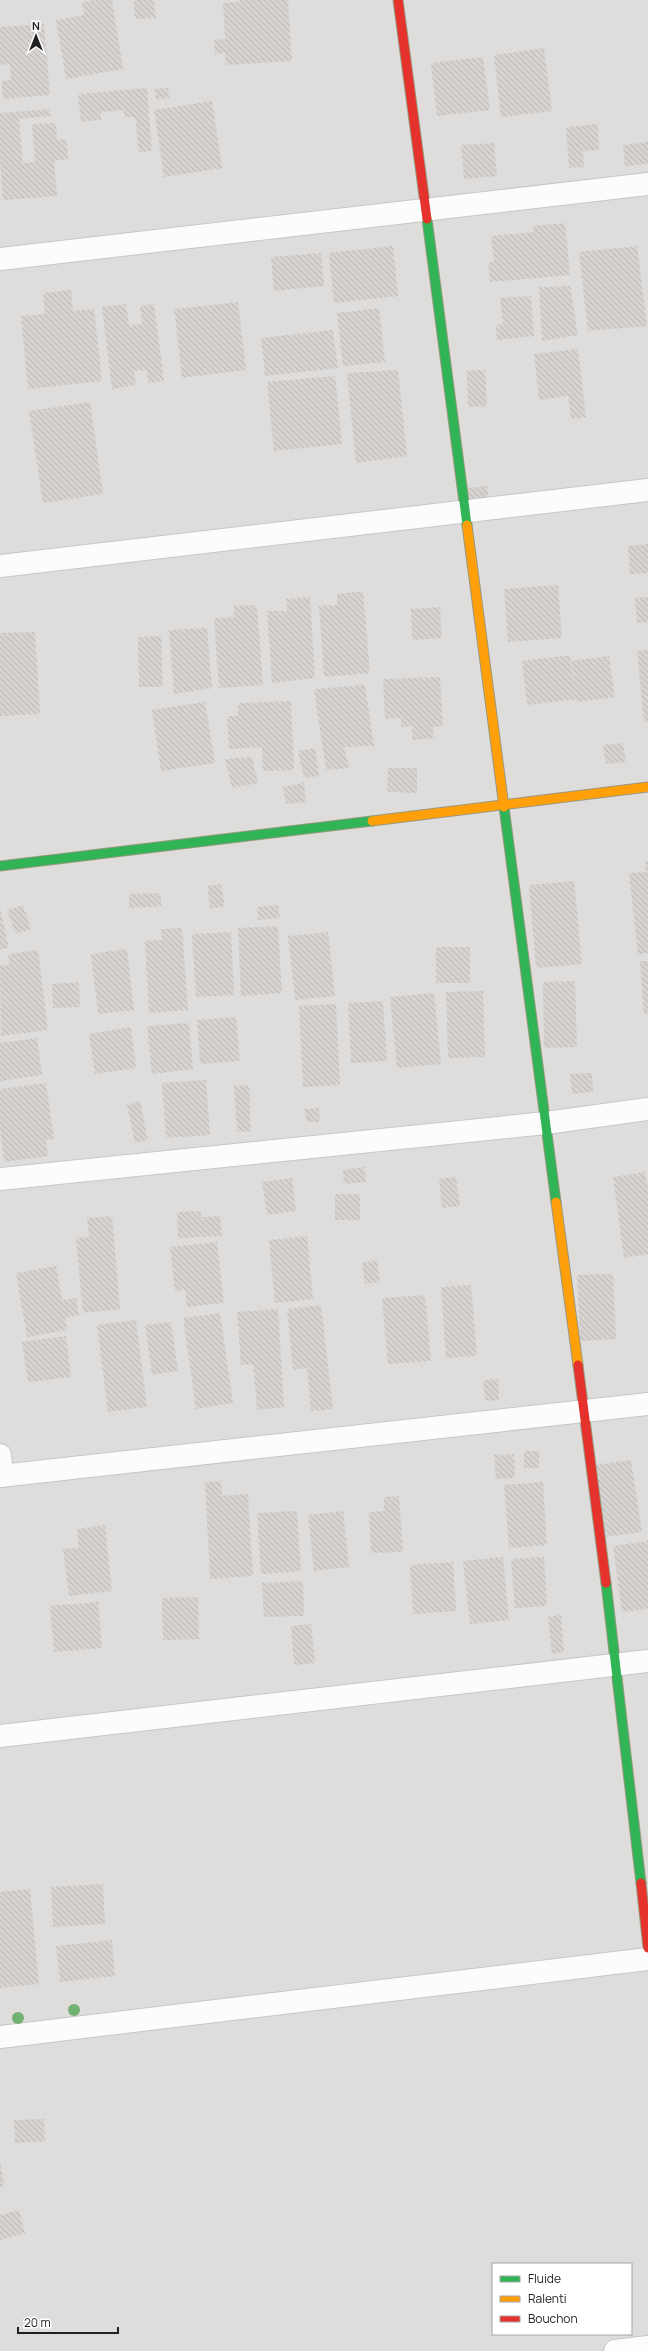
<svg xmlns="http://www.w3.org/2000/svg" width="648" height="2351" font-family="Manrope,sans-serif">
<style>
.residential{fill:#dedddb;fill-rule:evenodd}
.building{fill:url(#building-back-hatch)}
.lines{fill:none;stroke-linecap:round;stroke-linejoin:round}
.street-casing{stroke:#c8c7c6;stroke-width:24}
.fast-casing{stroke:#999981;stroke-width:11}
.slow-casing{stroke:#999981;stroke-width:11}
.jam-casing{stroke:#999981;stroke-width:11}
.street{stroke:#fdfcfc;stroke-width:22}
.fast{stroke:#30b455;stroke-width:9}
.slow{stroke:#ff9f0a;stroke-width:9}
.jam{stroke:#e5322d;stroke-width:9}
.tree{fill:#72b270}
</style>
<defs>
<pattern id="building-back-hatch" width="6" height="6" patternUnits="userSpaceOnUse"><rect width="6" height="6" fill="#d6d3d1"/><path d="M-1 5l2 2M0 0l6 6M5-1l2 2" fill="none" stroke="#b7b5b3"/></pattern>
</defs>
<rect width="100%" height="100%" fill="#efedea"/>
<!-- residential -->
<path class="residential" d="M0 0H648V2351H0ZM493 2264H631V2334H493Z"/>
<!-- building -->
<g class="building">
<polygon points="95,0 112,0 123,69 66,79 56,20 84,15 82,2"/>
<polygon points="134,0 154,0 156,18 135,19"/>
<polygon points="239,0 288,0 292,61 226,65 225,53 215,54 214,40 225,39 223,3 239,2"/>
<polygon points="44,24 50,95 3,99 2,81 11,80 10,64 0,65 0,27"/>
<polygon points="544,48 552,111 501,117 494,55"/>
<polygon points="483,57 490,110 437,116 431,63"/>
<polygon points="147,88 152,151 139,152 135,117 124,117 124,110 101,112 101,120 81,122 78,94"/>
<polygon points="168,88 169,98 156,99 155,89"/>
<polygon points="212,101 222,168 164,177 154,110"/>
<polygon points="50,109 51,116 19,119 23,163 35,162 32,124 56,123 57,140 66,139 68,159 54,161 57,196 3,200 0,161 0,113"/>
<polygon points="598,124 599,150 583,151 584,167 569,168 566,127"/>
<polygon points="648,142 648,164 625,166 623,145"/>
<polygon points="494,143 497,176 464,179 461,145"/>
<polygon points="565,223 570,275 490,282 488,263 494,262 491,236 534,232 533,226"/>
<polygon points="393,246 398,296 334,303 329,253"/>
<polygon points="637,246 647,326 588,331 579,252"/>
<polygon points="321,253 324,286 274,291 271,257"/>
<polygon points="570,286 578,335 542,341 539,287"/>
<polygon points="71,290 73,311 94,309 102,381 28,389 21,316 45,314 43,293"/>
<polygon points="531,296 534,336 497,340 496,325 503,324 500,298"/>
<polygon points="238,302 246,370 182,378 174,309"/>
<polygon points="126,304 129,325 142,324 140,306 154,304 164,381 148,383 147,370 134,371 136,385 112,389 102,307"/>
<polygon points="379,308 385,362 343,366 337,313"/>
<polygon points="333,330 338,368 265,376 261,338"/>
<polygon points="578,349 586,417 571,419 568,396 539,400 534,354"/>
<polygon points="398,370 407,456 356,463 347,373"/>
<polygon points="485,370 487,406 468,407 467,371"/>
<polygon points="335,376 342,444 274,451 267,382"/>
<polygon points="90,402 103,494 43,503 29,411"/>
<polygon points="487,486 489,501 467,503 466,488"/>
<polygon points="648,544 648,573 630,574 628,546"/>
<polygon points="558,585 562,638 508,642 504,589"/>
<polygon points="363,591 370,673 324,677 319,606 337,605 337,594"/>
<polygon points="310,597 315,678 272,683 267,611 287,611 286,599"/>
<polygon points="648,597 648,622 637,623 635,598"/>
<polygon points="257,605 263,685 219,688 214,618 234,617 234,606"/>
<polygon points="440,607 442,638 412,640 411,609"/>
<polygon points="207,628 212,688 174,694 169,630"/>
<polygon points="35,632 40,714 0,716 0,633"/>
<polygon points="161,636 163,687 139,687 138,637"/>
<polygon points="648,650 648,722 644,722 637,651"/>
<polygon points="570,655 574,684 572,661 609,656 615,697 577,702 577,699 527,705 522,661"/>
<polygon points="440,677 443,726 433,727 434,738 412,740 412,726 401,727 401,718 385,719 383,679"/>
<polygon points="365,685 374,746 344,747 349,768 326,770 314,689"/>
<polygon points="291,701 294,770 263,771 262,747 229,749 227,716 238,716 238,703"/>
<polygon points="205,702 215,763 161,771 152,710"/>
<polygon points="623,743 626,762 606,764 603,745"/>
<polygon points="315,748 319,776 304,778 298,751"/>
<polygon points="252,757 258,783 232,788 225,759"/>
<polygon points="388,768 417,768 417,793 387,792"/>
<polygon points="304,783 306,802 286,804 283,787"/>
<polygon points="645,861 648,861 648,953 638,954 629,873 646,872"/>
<polygon points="574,881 582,964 536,968 529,885"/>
<polygon points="221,884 225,906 210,909 207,886"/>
<polygon points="161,893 161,906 129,908 129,894"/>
<polygon points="23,905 31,929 16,934 7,910"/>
<polygon points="278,905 280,918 258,920 257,907"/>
<polygon points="0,908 9,948 0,949"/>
<polygon points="278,926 282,993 241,996 238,928"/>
<polygon points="182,928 188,1010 149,1013 145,941 162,940 161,929"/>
<polygon points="231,932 234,995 196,997 192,934"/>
<polygon points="328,932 335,996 295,1000 288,936"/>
<rect x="436" y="947" width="34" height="36"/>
<polygon points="127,949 134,1010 98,1014 91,954"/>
<polygon points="38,950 48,1030 1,1036 0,966 9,965 8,954"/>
<polygon points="640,961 648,961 648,1013 644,1014"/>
<polygon points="575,981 577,1047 544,1048 543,982"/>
<polygon points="79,982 80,1007 53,1008 52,984"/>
<polygon points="483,991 485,1057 448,1058 446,992"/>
<polygon points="434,993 441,1064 397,1068 390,997"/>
<polygon points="383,1001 387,1061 351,1063 348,1003"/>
<polygon points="336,1004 340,1085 303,1087 299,1006"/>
<polygon points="236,1017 240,1061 200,1064 197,1020"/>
<polygon points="189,1023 193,1069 152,1074 147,1026"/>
<polygon points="131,1027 136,1068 95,1074 89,1034"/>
<polygon points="37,1038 42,1075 0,1081 0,1043"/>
<polygon points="592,1073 593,1092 572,1094 570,1074"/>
<polygon points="206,1080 210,1135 166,1138 162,1083"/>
<polygon points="46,1083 54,1139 46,1140 48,1156 4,1162 0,1126 0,1089"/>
<polygon points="249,1085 251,1131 237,1132 234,1086"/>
<polygon points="140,1101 148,1140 135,1143 127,1105"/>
<polygon points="319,1108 320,1122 306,1122 305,1109"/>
<polygon points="364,1167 366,1182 344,1184 343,1170"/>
<polygon points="645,1172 648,1189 648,1254 624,1258 613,1177"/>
<polygon points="456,1177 460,1206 442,1208 439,1179"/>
<polygon points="292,1178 296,1211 267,1215 262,1182"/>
<rect x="335" y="1194" width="25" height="26"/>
<polygon points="201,1211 201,1217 220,1216 222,1236 178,1238 177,1212"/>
<polygon points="112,1216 120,1309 83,1313 76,1238 89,1237 87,1218"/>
<polygon points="307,1236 313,1299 275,1303 269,1240"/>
<polygon points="217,1242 224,1303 187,1307 185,1290 175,1291 170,1247"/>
<polygon points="377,1260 380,1282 365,1284 362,1263"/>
<polygon points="56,1266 62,1300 76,1298 79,1315 65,1318 67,1330 27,1337 16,1273"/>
<polygon points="613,1274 616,1339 580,1341 577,1275"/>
<polygon points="471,1285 477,1356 446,1358 441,1287"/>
<polygon points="425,1295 431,1361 388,1364 382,1298"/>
<polygon points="321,1305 333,1409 311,1411 307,1368 293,1370 287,1309"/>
<polygon points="278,1309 284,1407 257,1410 253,1364 241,1365 237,1312"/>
<polygon points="220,1313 233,1403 196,1409 183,1318"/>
<polygon points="136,1320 147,1407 108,1412 97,1325"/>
<polygon points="171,1322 178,1371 152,1375 145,1325"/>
<polygon points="66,1336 71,1377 28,1382 22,1342"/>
<polygon points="498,1379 499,1400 485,1401 483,1380"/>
<rect x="524" y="1451" width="15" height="17"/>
<polygon points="514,1454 515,1478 496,1479 494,1455"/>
<polygon points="631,1460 642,1532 606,1537 595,1465"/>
<polygon points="221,1481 222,1496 248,1494 253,1576 210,1579 205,1482"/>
<polygon points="543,1482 547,1545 509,1548 504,1485"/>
<polygon points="399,1496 403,1552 371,1553 369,1512 384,1511 384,1497"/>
<polygon points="297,1511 301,1571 261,1574 257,1513"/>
<polygon points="343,1511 349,1567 314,1571 308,1515"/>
<polygon points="105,1525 112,1591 69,1596 63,1549 79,1548 77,1529"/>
<polygon points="648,1541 648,1609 622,1612 613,1546"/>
<polygon points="503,1557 509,1620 470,1624 463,1561"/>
<polygon points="544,1557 547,1606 515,1608 511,1559"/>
<polygon points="453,1562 456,1611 413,1614 410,1565"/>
<polygon points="303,1581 304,1616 264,1617 262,1583"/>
<polygon points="198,1597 199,1639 163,1640 162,1598"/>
<polygon points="98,1602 102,1648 54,1652 50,1606"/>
<polygon points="561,1615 564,1652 552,1654 548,1617"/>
<polygon points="311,1624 315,1663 294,1665 291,1626"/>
<polygon points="103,1884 105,1924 53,1927 51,1887"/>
<polygon points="30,1889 39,1984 0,1988 0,1892"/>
<polygon points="112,1940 115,1976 60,1982 56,1946"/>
<polygon points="44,2119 45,2141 15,2143 14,2120"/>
<polygon points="0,2160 4,2187 0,2187"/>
<polygon points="19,2210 25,2233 0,2240 0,2215"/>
</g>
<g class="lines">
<defs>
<g id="street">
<polyline points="0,259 648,184"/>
<polyline points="0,566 648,490"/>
<polyline points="0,1179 546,1123 648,1109"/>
<polyline points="0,1455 2,1476"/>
<polyline points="0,1476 648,1404"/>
<polyline points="0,1736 648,1661"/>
<polyline points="0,2037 648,1959"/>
<polyline points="615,2351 648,2347"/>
</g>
<g id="fast">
<polyline points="427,219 467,525"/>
<polyline points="504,807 556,1202"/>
<polyline points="0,866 372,821"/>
<polyline points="606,1583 641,1883"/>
</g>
<g id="slow">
<polyline points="467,525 504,807"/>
<polyline points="372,821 648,787"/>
<polyline points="556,1202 578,1365"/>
</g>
<g id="jam">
<polyline points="398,0 427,219"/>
<polyline points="578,1365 606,1583"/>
<polyline points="641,1883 648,1948"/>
</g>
</defs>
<!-- street casing -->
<use href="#street" class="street-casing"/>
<!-- fast casing -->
<use href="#fast" class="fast-casing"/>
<!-- slow casing -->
<use href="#slow" class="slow-casing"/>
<!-- jam casing -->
<use href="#jam" class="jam-casing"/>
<!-- street -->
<use href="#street" class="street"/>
<!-- fast -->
<use href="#fast" class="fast"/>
<!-- slow -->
<use href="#slow" class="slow"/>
<!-- jam -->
<use href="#jam" class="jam"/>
</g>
<!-- trees -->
<g class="tree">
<circle cx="74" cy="2010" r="6"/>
<circle cx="18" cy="2018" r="6"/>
</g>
<!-- legend -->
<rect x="492" y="2263" width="140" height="72" fill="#ffffff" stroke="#a6a6a6"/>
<rect x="500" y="2276" width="20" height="6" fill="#30b455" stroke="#a6a6a6"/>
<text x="528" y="2283" font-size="12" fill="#212121">Fluide</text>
<rect x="500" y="2296" width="20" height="6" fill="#ff9f0a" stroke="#a6a6a6"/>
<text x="528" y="2303" font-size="12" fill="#212121">Ralenti</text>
<rect x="500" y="2316" width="20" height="6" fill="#e5322d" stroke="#a6a6a6"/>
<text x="528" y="2323" font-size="12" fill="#212121">Bouchon</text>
<!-- north arrow -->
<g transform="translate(36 36)" stroke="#ffffff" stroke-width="3" paint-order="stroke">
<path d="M0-3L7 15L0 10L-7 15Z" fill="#212121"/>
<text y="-6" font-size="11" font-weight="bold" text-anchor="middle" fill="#212121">N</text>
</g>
<!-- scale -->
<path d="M18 2327v6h100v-6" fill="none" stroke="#212121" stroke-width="2"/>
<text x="24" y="2327" font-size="12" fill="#212121" stroke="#ffffff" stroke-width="3" paint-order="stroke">20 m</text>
</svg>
